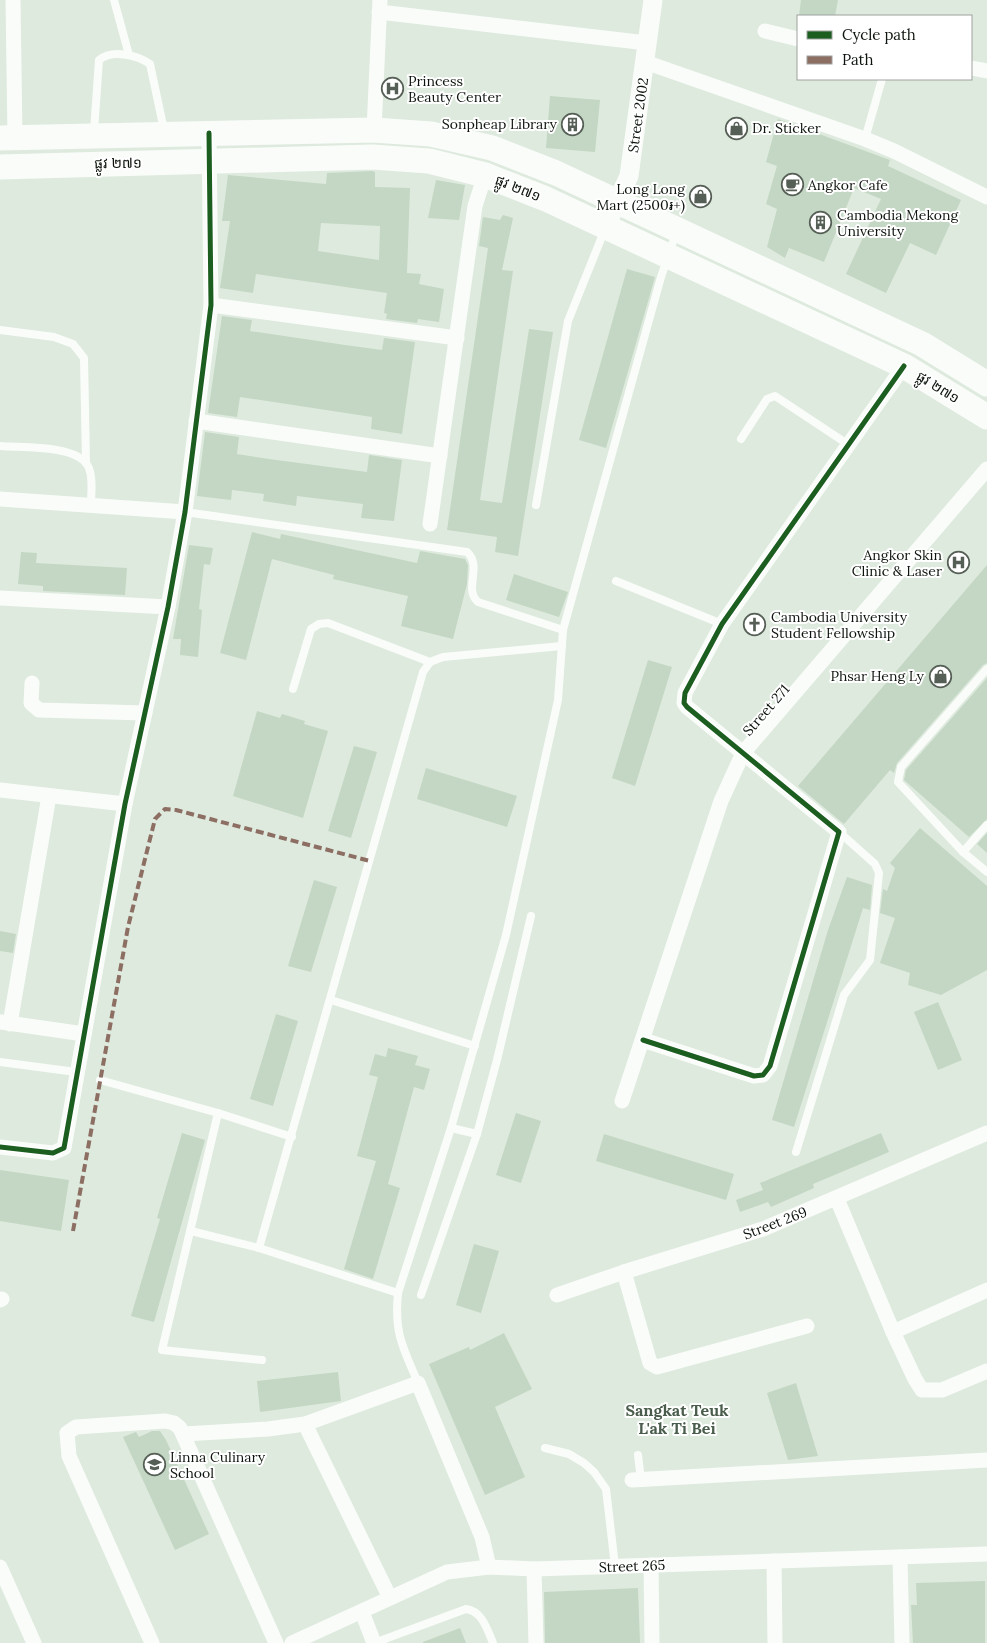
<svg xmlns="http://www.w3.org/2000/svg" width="987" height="1643" font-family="Lora,'Noto Sans Khmer',serif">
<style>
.building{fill:#c3d7c4;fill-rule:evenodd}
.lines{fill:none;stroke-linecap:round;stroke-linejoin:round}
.service{stroke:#fafcfa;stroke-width:8}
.minor{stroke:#fafcfa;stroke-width:15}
.tertiary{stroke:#fafcfa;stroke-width:19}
.primary{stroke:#fafcfa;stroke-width:25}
.quiet{stroke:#8d6e63;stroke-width:4;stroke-dasharray:8 4;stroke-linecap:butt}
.cycleway-casing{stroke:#fff;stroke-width:8}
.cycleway{stroke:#1b5e20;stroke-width:5}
.labels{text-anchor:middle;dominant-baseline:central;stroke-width:4;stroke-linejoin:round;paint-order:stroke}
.poi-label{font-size:14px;fill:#0d140d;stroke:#fff;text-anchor:start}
.street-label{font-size:14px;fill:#0d140d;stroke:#fff}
.quarter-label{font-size:16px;font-weight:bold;fill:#4a5d4c;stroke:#fff}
</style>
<rect width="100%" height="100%" fill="#deeade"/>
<!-- building -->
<g class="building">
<polygon points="801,0 838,0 835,16 799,16"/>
<polygon points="550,96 600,100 595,152 546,148"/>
<polygon points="778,119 890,160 888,166 961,200 936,255 910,243 886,293 846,274 881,199 854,188 824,262 789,248 785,258 767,247 777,209 766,204 777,166 766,162"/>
<path d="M372 171 375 172V187L410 188 407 273 421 274 419 284 444 289 439 322 418 319 417 323 386 319 387 314 384 313 387 293 256 274 253 293 220 288 230 221H222L228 175 326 184 327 173ZM321 223 380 226 379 260 318 251Z"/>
<polygon points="436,180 465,185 459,220 428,218"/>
<polygon points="503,215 513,218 502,270 513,271 480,500 502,503 529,329 553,332 518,556 495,552 497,537 447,530 488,248 479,246 483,217 500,220"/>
<polygon points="627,269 655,277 606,448 579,440"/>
<polygon points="222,316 252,320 250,331 345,345 382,350 384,338 415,342 402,434 371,429 372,417 240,397 237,417 208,413"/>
<polygon points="205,432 239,437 237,454 269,459 367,472 369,455 402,460 394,521 361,518 363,504 297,496 296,506 263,501 264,494 232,490 231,500 197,496"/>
<polygon points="252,532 280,539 281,534 417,563 420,551 465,559 468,565 467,584 453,639 401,626 408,596 333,579 334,575 272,559 246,660 220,653"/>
<polygon points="189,545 213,548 210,565 204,564 199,609 202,610 198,657 180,655 181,639 173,639"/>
<polygon points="21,552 37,553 36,563 127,568 125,595 43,591 43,586 18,584"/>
<polygon points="987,565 987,663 983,665 897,763 894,773 890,770 844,824 798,786"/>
<polygon points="514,574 568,592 559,617 506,600"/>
<polygon points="648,660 672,667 635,786 612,778"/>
<polygon points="987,678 987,819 969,837 904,780 906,770"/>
<polygon points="257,711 280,718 282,714 305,721 304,724 328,731 303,818 233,796"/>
<polygon points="354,746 377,752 351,838 328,831"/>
<polygon points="426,768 517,796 507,827 417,799"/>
<polygon points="920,828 987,886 987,970 941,995 908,985 910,973 880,963 895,918 880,913 883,889 887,891 895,868 890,863"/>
<polygon points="987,833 987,853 977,844"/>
<polygon points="847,877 872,885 870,910 863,908 794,1127 772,1120 828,930"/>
<polygon points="314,880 337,887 311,972 288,966"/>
<polygon points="0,931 16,934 13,953 0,951"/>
<polygon points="938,1002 962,1060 938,1070 914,1012"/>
<polygon points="276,1014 298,1021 273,1106 250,1099"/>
<polygon points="388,1048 418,1056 415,1065 430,1069 424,1090 414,1087 388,1184 400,1188 373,1279 344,1269 376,1161 357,1156 378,1077 369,1075 375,1054 386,1057"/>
<polygon points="516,1113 541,1121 521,1183 496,1175"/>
<polygon points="182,1133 205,1140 154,1322 131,1316 160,1219 157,1218"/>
<polygon points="881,1133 889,1152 813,1184 814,1188 771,1207 768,1202 740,1212 736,1200 763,1190 760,1183"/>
<polygon points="604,1134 734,1174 726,1200 596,1161"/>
<polygon points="0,1170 69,1180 61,1231 0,1221"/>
<polygon points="474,1244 499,1251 481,1313 456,1305"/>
<polygon points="504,1333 532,1389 495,1407 525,1477 485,1495 429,1364 469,1347 470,1350"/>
<polygon points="338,1372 341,1401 260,1412 257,1381"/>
<polygon points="796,1383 818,1456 788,1460 767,1393"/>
<polygon points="152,1431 160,1431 166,1440 209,1534 175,1550 123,1437 136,1432 139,1437"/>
<polygon points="985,1581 985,1643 913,1643 911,1605 917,1605 916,1583"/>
<polygon points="638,1588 640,1643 545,1643 544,1592"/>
<polygon points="460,1628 466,1643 423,1643 423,1642"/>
</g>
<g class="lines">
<!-- service -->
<g class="service">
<polyline points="114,0 129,55"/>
<path d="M94 131 99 60C112 49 137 55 150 64L164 130"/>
<polyline points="865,139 882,79"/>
<polyline points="0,330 54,337 73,344 84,358 86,463"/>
<polyline points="741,439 767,399 775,396 849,445"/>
<path d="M0 446C23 448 71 445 86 463 94 473 91 493 91 505"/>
<polyline points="536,505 568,321 605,229"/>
<path d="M185 512 467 552C483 566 463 589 478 602L563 630"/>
<polyline points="616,581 722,624"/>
<polyline points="987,669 901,767 898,782 963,852 987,872"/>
<polyline points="293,689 311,629 319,624 328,623 430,662"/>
<polyline points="963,852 987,825"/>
<polyline points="331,1000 475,1046"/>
<polyline points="0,1062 76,1072"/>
<polyline points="100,1080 218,1113"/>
<polyline points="451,1128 477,1134"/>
<polyline points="796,1152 844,995 870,960 879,873 875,864 839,832"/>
<polyline points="191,1231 259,1248 398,1293"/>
<polyline points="259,1248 423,672 430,662 443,657 562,646"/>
<polyline points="421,1295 477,1134 497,1060 531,916"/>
<polyline points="262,1360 162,1350 218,1113 292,1137"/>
<path d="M418 1383C403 1347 394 1334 398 1293L451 1128 506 935 558 700 563 630 661 277 676 233"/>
<polyline points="545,1448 569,1454 584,1463 594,1472 606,1489 615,1566"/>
<polyline points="638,1455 641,1480"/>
<path d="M374 1643 466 1609C482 1611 487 1629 493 1643"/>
</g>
<!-- minor -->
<g class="minor">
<polyline points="13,0 15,138"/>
<polyline points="379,12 647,43"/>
<polyline points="765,31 798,39"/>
<polyline points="645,62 865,139 894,151 987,197"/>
<polyline points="971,68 987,71"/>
<polyline points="374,130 380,0"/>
<polyline points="211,305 457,338"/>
<polyline points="196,421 440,456"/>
<polyline points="0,499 185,512"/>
<polyline points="430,524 475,206 485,175"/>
<polyline points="0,598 168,607"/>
<polyline points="32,683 31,703 39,710 145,713"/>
<polyline points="0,790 125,804"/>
<polyline points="1,1022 84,1034"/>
<polyline points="10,1024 49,796"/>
<polyline points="643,1040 754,1076 763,1075 770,1066 839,832 687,707 684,703 685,693 722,624 904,366"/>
<polyline points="622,1101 721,801 743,753 987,469"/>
<polyline points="0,1147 53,1153 64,1148 125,804 168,607 185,512 211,305 209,133"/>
<polyline points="837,1199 893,1332 915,1379 922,1390 942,1390 987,1371"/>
<polyline points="624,1272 650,1363 657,1367 807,1326"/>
<polyline points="557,1295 624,1272 763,1229 987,1133"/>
<polyline points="0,1300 2,1299"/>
<polyline points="893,1332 987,1290"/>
<polyline points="305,1424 390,1598"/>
<polyline points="184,1434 268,1429 305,1424 418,1383 482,1537 489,1567"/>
<polyline points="632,1480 987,1460"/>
<polyline points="900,1557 902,1643"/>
<polyline points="774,1561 775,1643"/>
<polyline points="651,1565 652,1643"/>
<polyline points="0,1567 34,1643"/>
<polyline points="534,1569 536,1643"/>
<polyline points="362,1612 374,1643"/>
<polyline points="152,1643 69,1456 67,1433 76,1427 165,1421 174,1423 180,1428 276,1643"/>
<polyline points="292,1643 447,1572 489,1567 534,1569 987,1554"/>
</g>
<!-- tertiary -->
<polyline class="tertiary" points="606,226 629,176 653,0"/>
<!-- primary -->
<g class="primary">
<polyline points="0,138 374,130 431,134 492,148 556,173 922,344 987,384"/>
<polyline points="0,167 372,157 429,161 485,175 546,199 904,366 987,417"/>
</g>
<!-- quiet -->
<polyline class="quiet" points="73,1231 128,927 155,819 165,809 176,810 370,861"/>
<defs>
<g id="cycleway">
<polyline points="643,1040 754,1076 763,1075 770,1066 839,832 687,707 684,703 685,693 722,624 904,366"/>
<polyline points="0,1147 53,1153 64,1148 125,804 168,607 185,512 211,305 209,133"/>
</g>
</defs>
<!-- cycleway casing -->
<use href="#cycleway" class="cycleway-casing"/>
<!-- cycleway -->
<use href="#cycleway" class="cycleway"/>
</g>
<!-- icons -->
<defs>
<symbol id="hospital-ring" viewBox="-11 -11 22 22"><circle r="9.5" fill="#fff" stroke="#565f56" stroke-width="1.5"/><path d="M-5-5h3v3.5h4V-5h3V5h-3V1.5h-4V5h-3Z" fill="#565f56"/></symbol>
<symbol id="building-ring" viewBox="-11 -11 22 22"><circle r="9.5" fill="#fff" stroke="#565f56" stroke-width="1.5"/><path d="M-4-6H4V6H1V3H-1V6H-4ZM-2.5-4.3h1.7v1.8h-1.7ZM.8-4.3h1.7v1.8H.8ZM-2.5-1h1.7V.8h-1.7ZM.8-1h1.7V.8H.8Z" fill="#565f56"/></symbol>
<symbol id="shop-ring" viewBox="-11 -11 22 22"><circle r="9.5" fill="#fff" stroke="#565f56" stroke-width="1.5"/><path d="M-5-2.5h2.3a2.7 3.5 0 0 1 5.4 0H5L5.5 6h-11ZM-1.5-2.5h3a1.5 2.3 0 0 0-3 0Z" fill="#565f56"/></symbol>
<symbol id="cafe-ring" viewBox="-11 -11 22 22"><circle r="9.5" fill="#fff" stroke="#565f56" stroke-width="1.5"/><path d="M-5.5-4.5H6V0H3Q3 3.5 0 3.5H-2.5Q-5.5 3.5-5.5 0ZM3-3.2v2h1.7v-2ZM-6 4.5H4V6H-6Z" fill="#565f56"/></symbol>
<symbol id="church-ring" viewBox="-11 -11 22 22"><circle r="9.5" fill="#fff" stroke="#565f56" stroke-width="1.5"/><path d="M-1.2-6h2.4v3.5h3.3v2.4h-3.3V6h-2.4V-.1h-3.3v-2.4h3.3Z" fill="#565f56"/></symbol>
<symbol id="school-ring" viewBox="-11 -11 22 22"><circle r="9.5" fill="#fff" stroke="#565f56" stroke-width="1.5"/><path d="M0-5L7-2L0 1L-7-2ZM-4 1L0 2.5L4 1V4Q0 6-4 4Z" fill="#565f56"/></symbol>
</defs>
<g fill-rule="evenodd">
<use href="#hospital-ring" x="380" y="76" width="25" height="25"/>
<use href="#building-ring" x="560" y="112" width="25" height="25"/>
<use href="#shop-ring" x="724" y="116" width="25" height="25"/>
<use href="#cafe-ring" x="780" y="172" width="25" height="25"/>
<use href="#shop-ring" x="688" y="184" width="25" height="25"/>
<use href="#building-ring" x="808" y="210" width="25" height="25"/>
<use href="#hospital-ring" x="946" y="550" width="25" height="25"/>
<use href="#church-ring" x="742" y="612" width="25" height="25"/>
<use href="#shop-ring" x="928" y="664" width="25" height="25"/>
<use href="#school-ring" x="142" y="1452" width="25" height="25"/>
</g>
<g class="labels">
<!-- poi labels -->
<g class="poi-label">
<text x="408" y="81">Princess<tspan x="408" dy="16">Beauty Center</tspan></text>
<text x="557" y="124" text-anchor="end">Sonpheap Library</text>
<text x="752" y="128">Dr. Sticker</text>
<text x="808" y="185">Angkor Cafe</text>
<text x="685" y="189" text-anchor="end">Long Long<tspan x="685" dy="16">Mart (2500៛+)</tspan></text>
<text x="837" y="215">Cambodia Mekong<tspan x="837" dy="16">University</tspan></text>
<text x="942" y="555" text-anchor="end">Angkor Skin<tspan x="942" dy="16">Clinic &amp; Laser</tspan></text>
<text x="771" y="617">Cambodia University<tspan x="771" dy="16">Student Fellowship</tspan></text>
<text x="924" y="676" text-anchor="end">Phsar Heng Ly</text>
<text x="170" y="1457">Linna Culinary<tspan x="170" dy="16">School</tspan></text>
</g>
<!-- street labels -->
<g class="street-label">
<text transform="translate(638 115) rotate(-82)">Street 2002</text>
<text transform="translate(118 163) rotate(-1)">ផ្លូវ ២៧១</text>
<text transform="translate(518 188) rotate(22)">ផ្លូវ ២៧១</text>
<text transform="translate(938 387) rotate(32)">ផ្លូវ ២៧១</text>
<text transform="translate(766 710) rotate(-49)">Street 271</text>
<text transform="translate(775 1223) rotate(-21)">Street 269</text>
<text transform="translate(632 1566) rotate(-2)">Street 265</text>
</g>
<!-- quarter labels -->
<g class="quarter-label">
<text x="677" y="1410">Sangkat Teuk<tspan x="677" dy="18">L'ak Ti Bei</tspan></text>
</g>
</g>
<!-- legend -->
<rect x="797" y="15" width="175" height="65" fill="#ffffff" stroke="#9ea19e"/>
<rect x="807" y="31" width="25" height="8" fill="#1b5e20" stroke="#9ea19e"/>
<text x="842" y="40" font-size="15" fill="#0d140d">Cycle path</text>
<rect x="807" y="56" width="25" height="8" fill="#8d6e63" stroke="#9ea19e"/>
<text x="842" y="65" font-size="15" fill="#0d140d">Path</text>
</svg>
